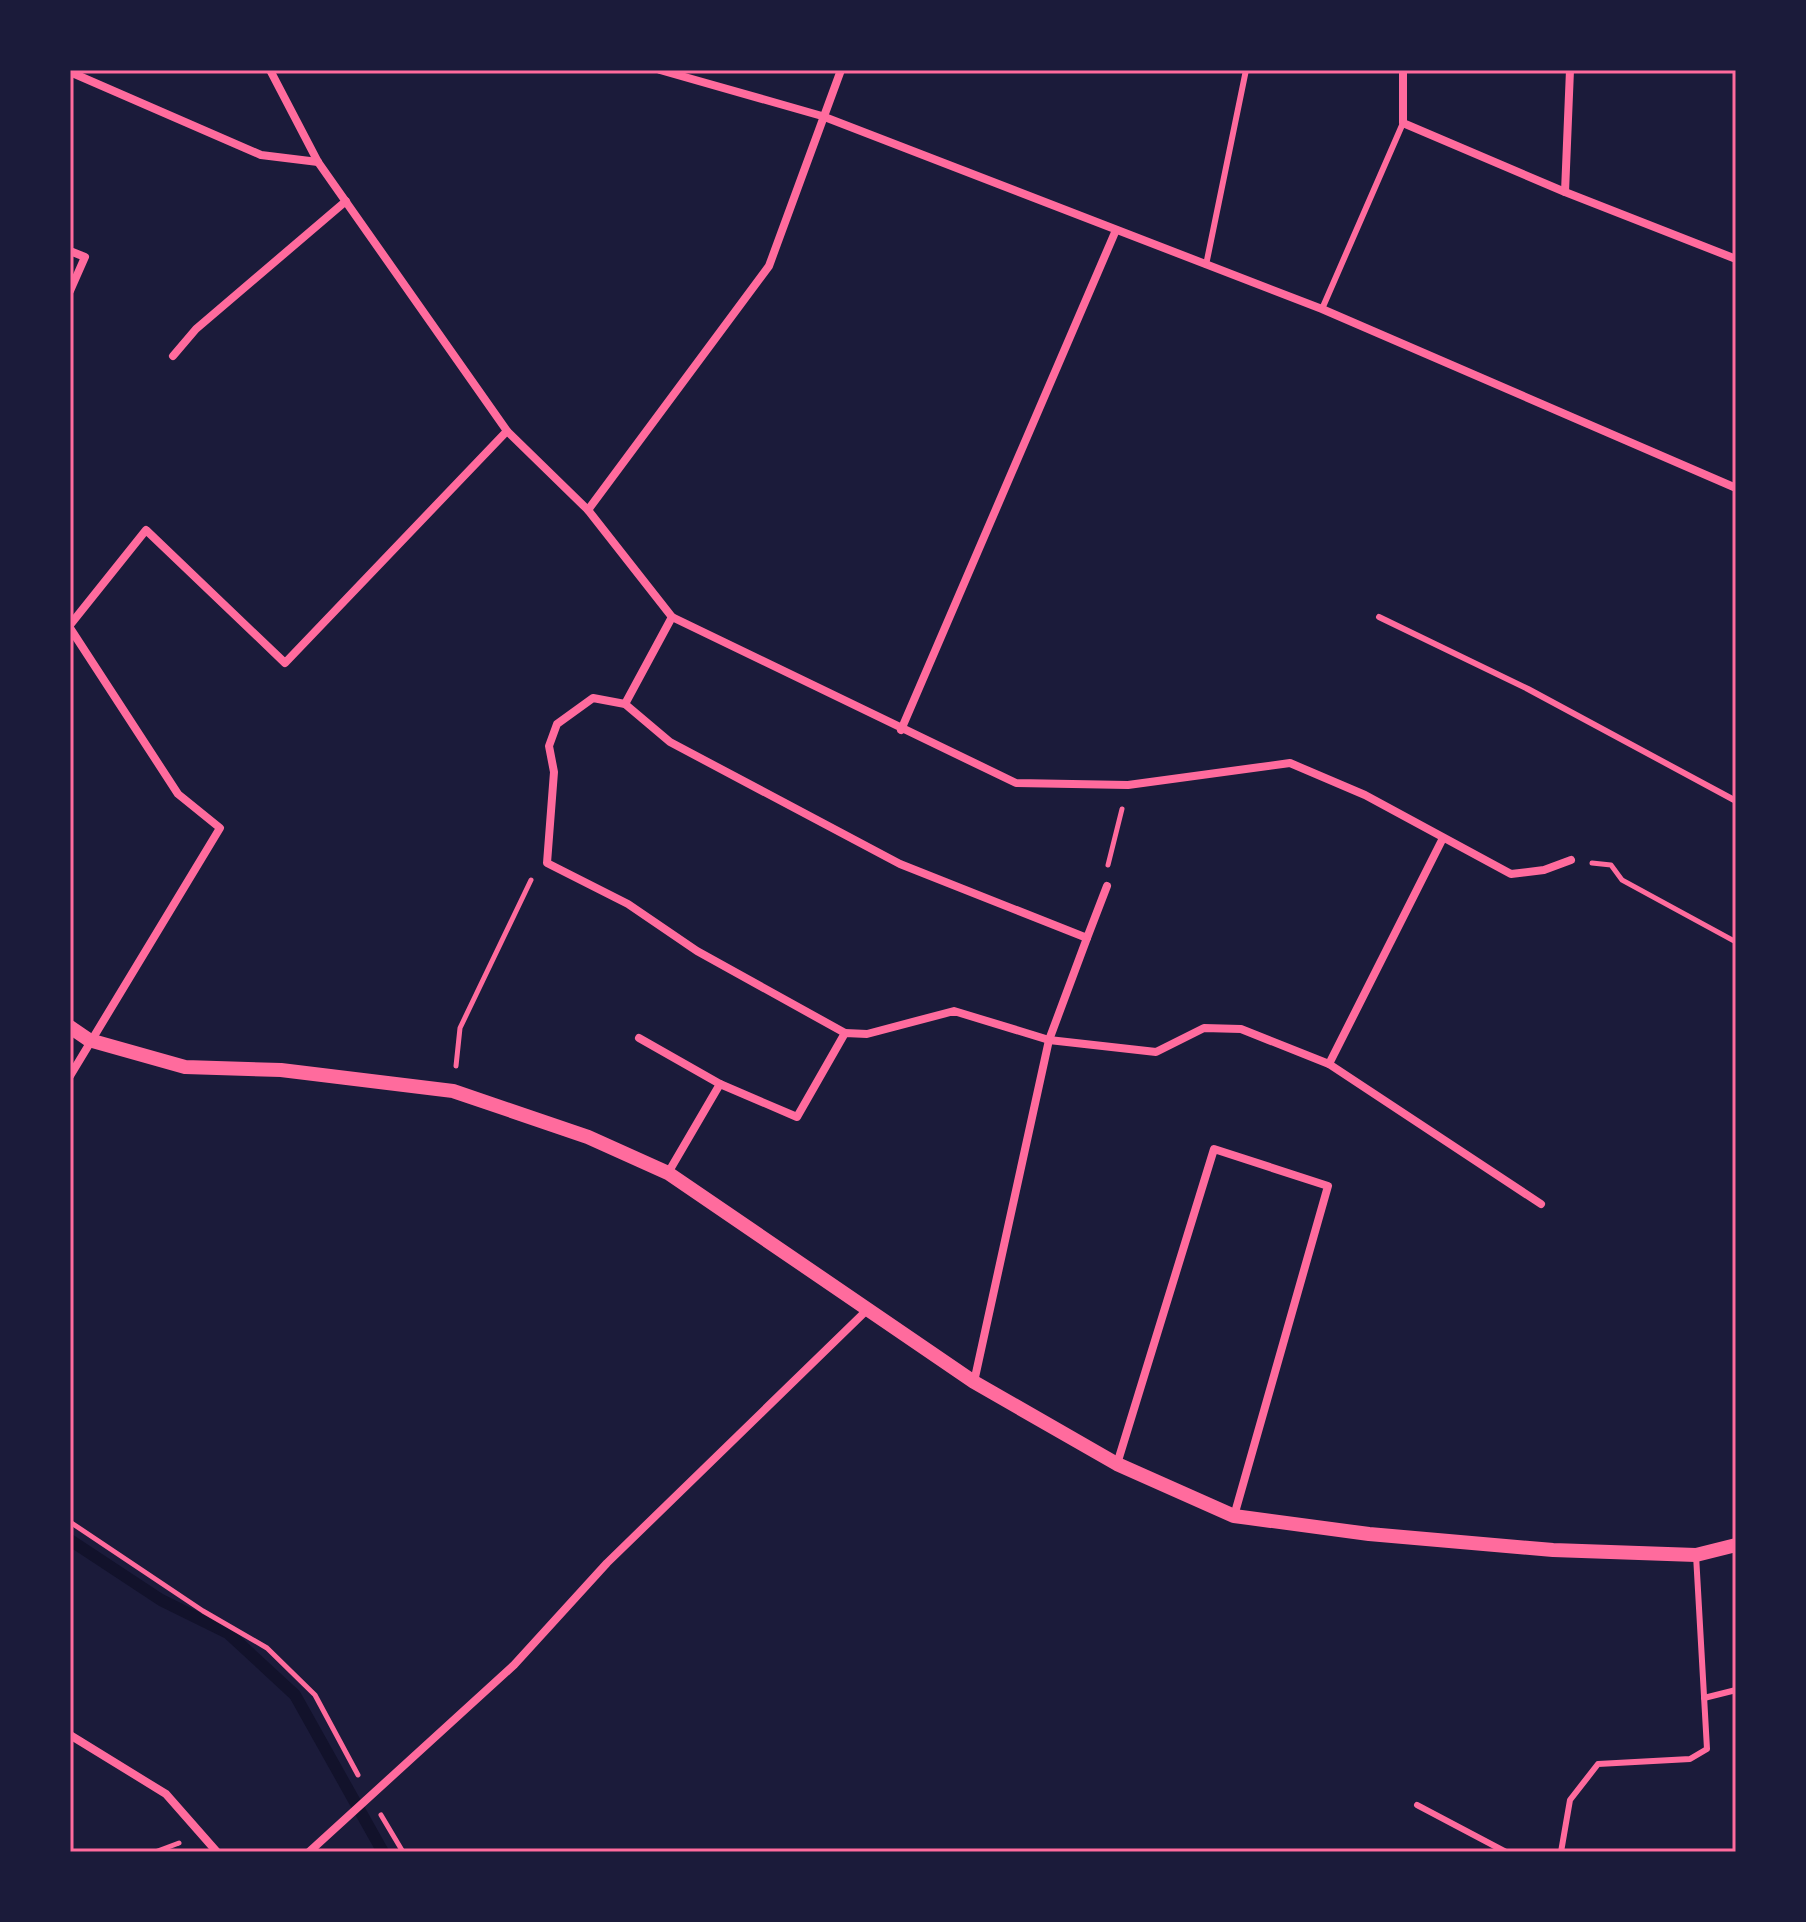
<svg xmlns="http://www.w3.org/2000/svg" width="1806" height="1922" font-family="'Alegreya Sans',sans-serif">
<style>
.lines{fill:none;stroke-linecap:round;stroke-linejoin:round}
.stream{stroke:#12122b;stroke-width:12}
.path{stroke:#ff6b9d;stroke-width:5}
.service{stroke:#ff6b9d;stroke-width:6}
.minor{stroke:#ff6b9d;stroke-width:8}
.tertiary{stroke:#ff6b9d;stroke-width:14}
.neatline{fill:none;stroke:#ff6b9d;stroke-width:3}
</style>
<rect width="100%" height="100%" fill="#1b1b3a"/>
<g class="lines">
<!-- stream -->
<polyline class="stream" points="70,1540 161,1600 228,1633 295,1695 383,1852"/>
<!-- path -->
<g class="path">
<polyline points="1592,863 1611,865 1622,880 1736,942"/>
<polyline points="1108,865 1122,809"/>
<polyline points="456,1066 460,1028 531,880"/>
<polyline points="70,1522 203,1611 267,1648 315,1695 358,1775"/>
<polyline points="381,1815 403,1852"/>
<polyline points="155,1852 179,1843"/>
</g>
<!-- service -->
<g class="service">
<polyline points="1206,265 1246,70"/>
<polyline points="1322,309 1403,123"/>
<polyline points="1379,617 1528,689 1736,801"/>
<polyline points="1704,1698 1736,1690"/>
<polyline points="1417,1805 1506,1852"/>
<polyline points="1561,1852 1570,1800 1598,1764 1690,1759 1707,1749 1696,1555"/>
</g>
<!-- minor -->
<g class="minor">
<polyline points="270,70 318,162 507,431 588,510 672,617 1016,783 1128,785 1290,763 1365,795 1511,874 1544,870 1571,860"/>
<polyline points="660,70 822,116 1322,309 1736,488"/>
<polyline points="1403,70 1403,123 1565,192 1736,259"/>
<polyline points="70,72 261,155 318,162"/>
<polyline points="1565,192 1570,70"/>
<polyline points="70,251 85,257 70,291"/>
<polyline points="173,356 196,329 346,201"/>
<polyline points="588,510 769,266 841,70"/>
<polyline points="70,625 146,530 285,663 507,431"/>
<polyline points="70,628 178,794 220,828 70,1076"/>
<polyline points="625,704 672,617"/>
<polyline points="901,730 1116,230"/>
<polyline points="845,1033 697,951 628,904 547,863 554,772 549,746 557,724 593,698 625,704 670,742 900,864 1087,938 1107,886"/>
<polyline points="639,1038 720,1084"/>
<polyline points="1329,1064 1442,840"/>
<polyline points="668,1173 720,1084 797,1117 845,1033 867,1034 954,1011 1049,1040 1156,1052 1204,1028 1241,1029 1329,1064 1541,1204"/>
<polyline points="974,1382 1049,1040 1087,938"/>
<polyline points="1117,1464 1214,1149 1328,1186 1234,1516"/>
<polyline points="70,1735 166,1794 217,1852"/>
<polyline points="309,1852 514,1665 607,1563 868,1309"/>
</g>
<!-- tertiary -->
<polyline class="tertiary" points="70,1027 89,1040 185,1067 281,1070 453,1091 588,1137 668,1173 974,1382 1117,1464 1234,1516 1369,1534 1553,1550 1696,1555 1736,1545"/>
</g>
<!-- border -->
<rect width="1806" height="1922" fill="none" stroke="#1b1b3a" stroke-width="144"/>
<rect x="72" y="72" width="1662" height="1778" class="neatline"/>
</svg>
